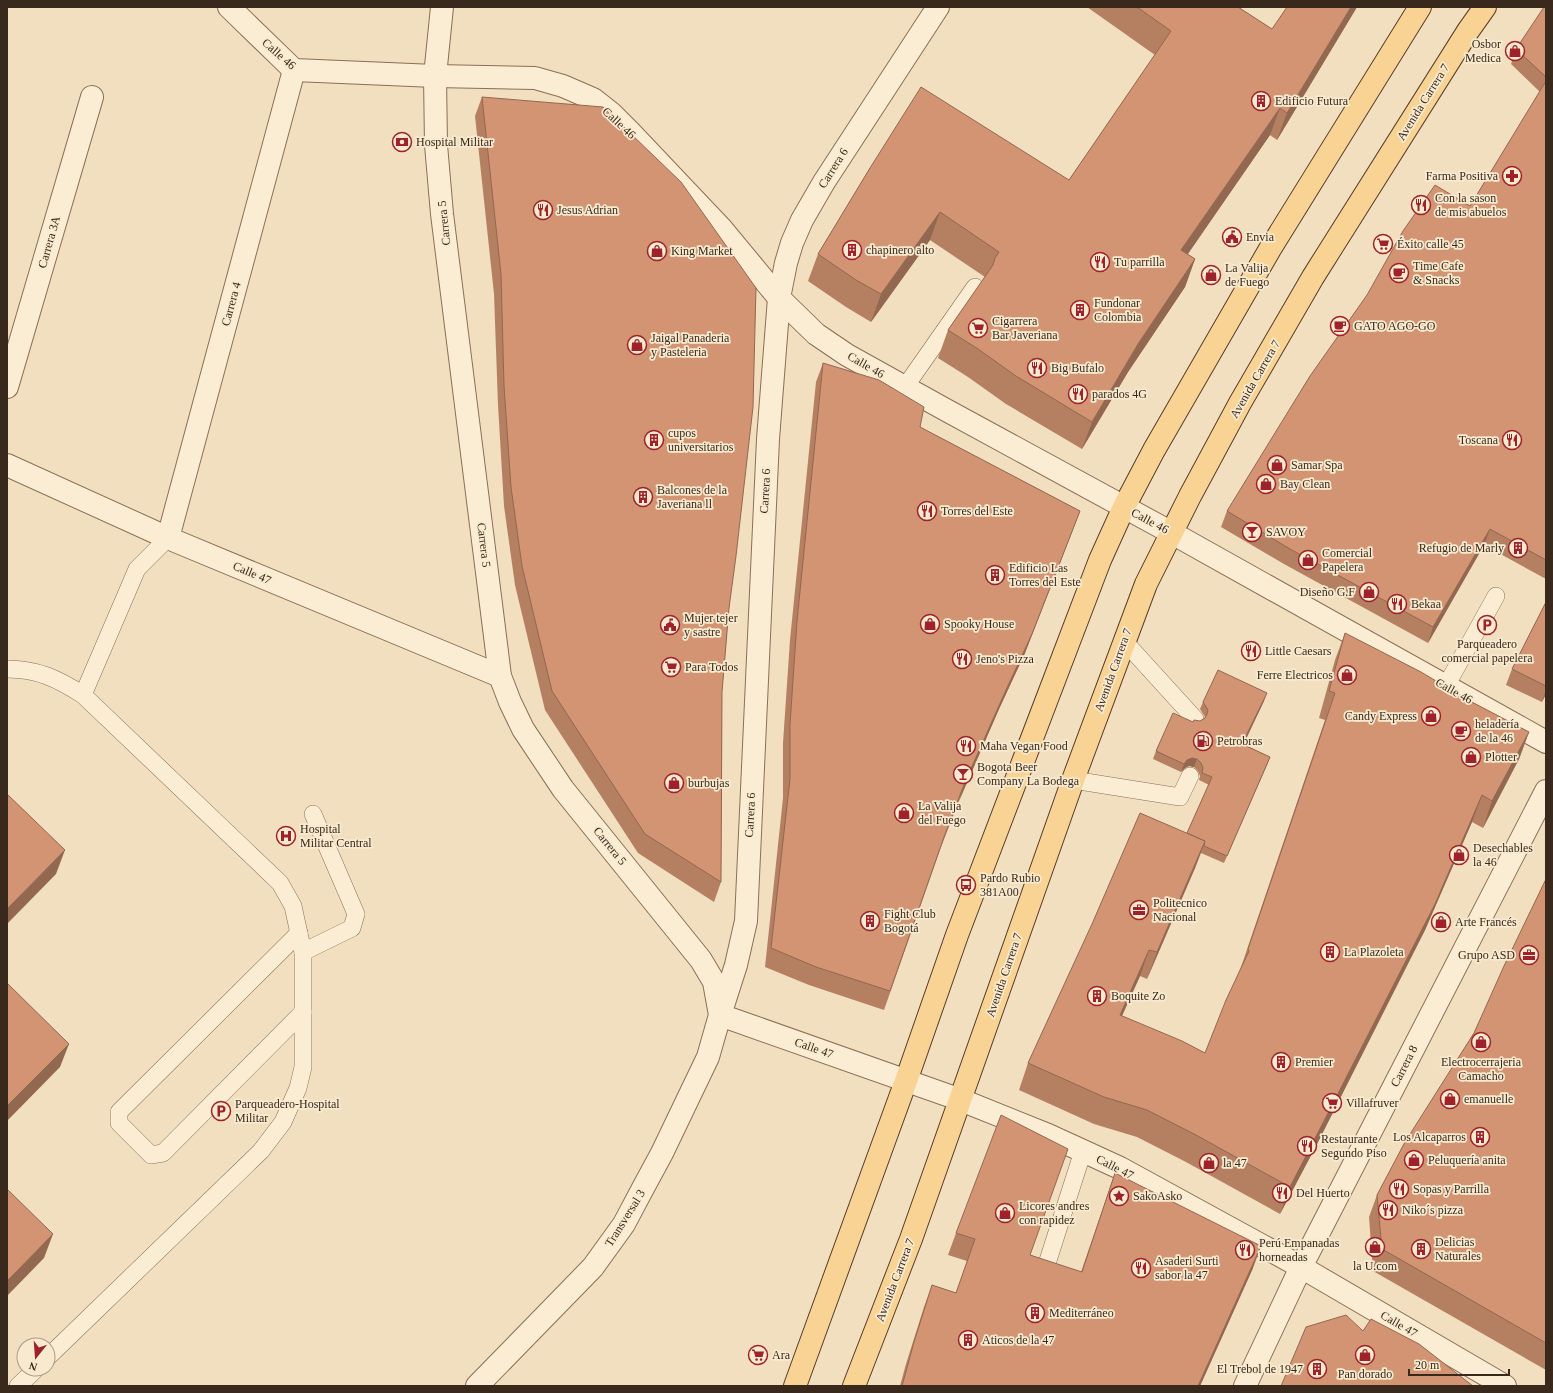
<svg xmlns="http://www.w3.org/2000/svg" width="1553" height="1393" font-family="Georgia,serif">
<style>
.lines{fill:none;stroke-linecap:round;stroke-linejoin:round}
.service-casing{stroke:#8b6f56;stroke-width:18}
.minor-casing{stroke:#8b6f56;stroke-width:24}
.tertiary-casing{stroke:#8b6f56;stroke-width:24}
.primary-casing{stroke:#583d2b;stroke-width:24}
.service{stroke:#fbedd3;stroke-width:17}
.minor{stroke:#fbedd3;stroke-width:22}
.tertiary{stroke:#fbedd3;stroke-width:22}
.primary{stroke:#f8d393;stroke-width:22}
.wall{fill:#b57f62}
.shaded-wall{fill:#936850}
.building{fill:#d29472;stroke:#936850}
.labels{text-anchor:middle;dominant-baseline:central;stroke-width:3.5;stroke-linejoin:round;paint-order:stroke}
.poi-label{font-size:12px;fill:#39281c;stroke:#f8eacf;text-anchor:start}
.street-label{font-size:12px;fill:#39281c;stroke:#f8eacf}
</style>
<rect width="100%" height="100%" fill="#f1dfbf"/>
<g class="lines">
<defs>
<g id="service">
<polyline points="905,387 975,287"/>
<polyline points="1124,641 1195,719"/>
<path d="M7 669C38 669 58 679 83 695L280 883 293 906 303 952V1067L298 1088 283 1122 261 1151 48 1357"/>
<polyline points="1446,686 1496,596"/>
<polyline points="83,695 137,569 168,538"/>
<polyline points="1073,780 1180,797 1190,776"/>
<polyline points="299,933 119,1112 119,1123 151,1155 163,1153 303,1012"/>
<polyline points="303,952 352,928 356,914 313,814"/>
<polyline points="1044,1273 1083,1151"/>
<polyline points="18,1386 36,1369"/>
</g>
<g id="minor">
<polyline points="229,7 294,70 435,76"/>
<polyline points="938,7 824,182 802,220 792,243 786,263 779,298 768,439 746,921 736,965 720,1015 961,1100 1048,1135 1083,1151 1120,1168 1301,1267 1505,1386"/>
<polyline points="7,387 92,97"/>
<polyline points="7,465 168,538 500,676"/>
<polyline points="168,538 294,70"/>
<polyline points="1245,1386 1301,1267 1546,791"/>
</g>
<g id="tertiary">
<polyline points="442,7 435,76 436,145 442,214 500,676 510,702 523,729 563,789 701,960 714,982 720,1015 708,1057 662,1153 642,1190 624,1224 593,1267 477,1386"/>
<polyline points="435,76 535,78 563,86 593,99 612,114 631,133 721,228 779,298 816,334 847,355 946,410 1172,533 1546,742"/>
</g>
<g id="primary">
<polyline points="795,1386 906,1081 957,935 1100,560 1124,507 1154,450 1270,249 1420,7"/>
<polyline points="854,1386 911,1239 1073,780 1146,584 1190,496 1240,403 1313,277 1468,31 1485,7"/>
</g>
</defs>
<!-- service casing -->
<use href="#service" class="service-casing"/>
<!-- minor casing -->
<use href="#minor" class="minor-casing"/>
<!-- tertiary casing -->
<use href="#tertiary" class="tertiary-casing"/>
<!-- primary casing -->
<use href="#primary" class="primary-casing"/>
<!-- service -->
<use href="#service" class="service"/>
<!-- minor -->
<use href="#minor" class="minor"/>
<!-- tertiary -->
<use href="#tertiary" class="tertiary"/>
<!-- primary -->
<use href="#primary" class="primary"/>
</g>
<!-- wall -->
<g class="wall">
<polygon points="1087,7 1238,7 1272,29 1357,7 1277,140 1270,135 1188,254 1195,259 1185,287 1128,372 1082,449 1006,404 968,377 938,358 948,330 985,277 930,240 871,322 846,307 808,281 818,254 870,168 1069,180 1155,55"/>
<polygon points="1546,7 1546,579 1484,545 1428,643 1284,564 1221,527 1227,511 1470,206 1540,92 1511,64 1516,49"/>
<polygon points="482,97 729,608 722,692 721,882 714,902 638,853 545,710 515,585 504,506 498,405 494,294 475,116"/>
<polygon points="823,363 920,427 1080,511 1025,653 999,709 959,801 941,847 884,1010 809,985 765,967 783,798 783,743 790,640 816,382"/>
<polygon points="1546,602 1546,694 1542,702 1506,685 1512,669"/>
<polygon points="1345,633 1468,700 1529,732 1519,759 1483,828 1472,822 1425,930 1317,1144 1280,1214 1186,1162 1137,1137 1094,1124 1019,1090 1028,1063 1187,833 1209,785 1199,780 1200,776 1198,771 1194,767 1189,766 1185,768 1181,772 1153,759 1156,751 1193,722 1200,721 1205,718 1205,717 1200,709 1203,702 1264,701 1243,744 1270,757 1224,863 1201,853 1195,868 1147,979 1140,976 1122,1016 1205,1053 1240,970 1325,720 1319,718 1335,660"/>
<polygon points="1546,879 1546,1370 1373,1271 1369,1217 1377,1195 1474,1033"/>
<polygon points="1115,1173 1253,1268 1200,1386 900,1386 906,1364 924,1307 932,1285 956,1293 967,1261 948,1255 956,1233 1030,1255 1081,1272"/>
</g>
<!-- shaded-wall -->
<g class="shaded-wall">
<polygon points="1351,7 1357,7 1277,140 1287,113"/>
<polygon points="1280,108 1270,135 1171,278 1181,250"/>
<polygon points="940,212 930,240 871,322 881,294"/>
<polygon points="1195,259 1185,287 1128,372 1082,449 1092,422 1138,344"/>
<polygon points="1080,511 1025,653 999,709 959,801 965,782"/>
<polygon points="1490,529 1484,545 1428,643 1433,627"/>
<polygon points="1546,690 1546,694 1542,702"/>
<polygon points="1267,693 1264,701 1240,752 1242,744"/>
<polygon points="1529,732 1519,759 1483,828 1492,801"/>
<polygon points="1270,757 1267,765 1224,863 1227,856"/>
<polygon points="1192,758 1197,759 1194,767 1189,766 1185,768 1181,772 1184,764 1187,760"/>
<polygon points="1482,795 1472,822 1425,930 1317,1144 1280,1214 1290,1187"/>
<polygon points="1205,841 1195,868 1147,979 1157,952"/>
<polygon points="65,850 56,874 7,924 7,909"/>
<polygon points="1149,950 1140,976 1110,1042 1120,1015"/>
<polygon points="69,1044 60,1067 7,1121 7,1106"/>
<polygon points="53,1234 44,1258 7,1296 7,1281"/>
<polygon points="1261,1246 1253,1268 1200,1386 1198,1386"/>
</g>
<!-- building -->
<g class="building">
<polygon points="1137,7 1238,7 1272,29 1287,7 1351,7 1287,113 1280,108 1181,250 1195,259 1138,344 1092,422 1016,376 978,349 948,330 993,265 995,258 999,252 940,212 881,294 856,280 818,254 870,168 921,87 1069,180 1171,31"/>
<polygon points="1544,7 1546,7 1546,77 1516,49"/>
<polygon points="1546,81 1546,560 1490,529 1433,627 1290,549 1227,511 1310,376 1367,295 1403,231 1435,185 1470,206"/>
<polygon points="482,97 603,107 681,182 756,288 753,407 736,556 729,608 722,692 721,882 645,834 552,691 522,566 511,487 504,386 501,274"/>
<polygon points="823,363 879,380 924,407 920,427 1080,511 1032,634 1006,690 965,782 944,837 890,991 816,967 771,948 790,779 790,724 797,621"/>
<polygon points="1546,602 1546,686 1512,669"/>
<polygon points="1345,633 1421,672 1468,700 1529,732 1492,801 1482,795 1435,904 1326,1117 1290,1187 1196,1135 1147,1110 1104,1097 1028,1063 1092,924 1140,813 1205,841 1157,952 1149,950 1120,1015 1182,1041 1205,1053 1226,1000 1249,951 1248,949 1335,693 1329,691"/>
<polygon points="1218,670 1267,693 1242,744 1270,757 1227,856 1204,846 1205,841 1187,833 1212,777 1202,773 1203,768 1201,763 1197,759 1192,758 1187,760 1184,764 1156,751 1173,713 1193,722 1194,720 1200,721 1205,718 1207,714 1208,710 1203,702"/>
<polygon points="7,794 65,850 7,909"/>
<polygon points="1546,879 1546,1343 1382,1249 1377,1195 1405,1142 1474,1033 1504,966"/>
<polygon points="7,983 69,1044 7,1106"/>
<polygon points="1001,1115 1068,1149 1030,1255 1082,1272 1115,1173 1261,1246 1198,1386 902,1386 914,1342 932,1285 956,1293 975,1239 956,1233"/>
<polygon points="7,1189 53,1234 7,1281"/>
<polygon points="1346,1315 1363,1331 1371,1319 1419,1344 1473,1386 1281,1386 1306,1327"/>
</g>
<!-- icons -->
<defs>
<symbol id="shop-ring" viewBox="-11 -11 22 22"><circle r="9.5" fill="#f8eacf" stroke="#9f2129" stroke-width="1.5"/><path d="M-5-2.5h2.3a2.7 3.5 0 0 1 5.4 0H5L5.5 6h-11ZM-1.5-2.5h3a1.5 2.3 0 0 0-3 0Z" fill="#9f2129"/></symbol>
<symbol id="building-ring" viewBox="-11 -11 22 22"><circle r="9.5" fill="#f8eacf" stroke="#9f2129" stroke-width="1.5"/><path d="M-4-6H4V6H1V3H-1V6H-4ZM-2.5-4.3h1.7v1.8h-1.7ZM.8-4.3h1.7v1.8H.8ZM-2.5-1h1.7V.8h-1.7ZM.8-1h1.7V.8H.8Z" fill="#9f2129"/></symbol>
<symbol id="bank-ring" viewBox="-11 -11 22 22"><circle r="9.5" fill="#f8eacf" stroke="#9f2129" stroke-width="1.5"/><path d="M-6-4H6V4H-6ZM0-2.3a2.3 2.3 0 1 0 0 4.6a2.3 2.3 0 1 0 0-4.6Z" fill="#9f2129"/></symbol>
<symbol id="pharmacy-ring" viewBox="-11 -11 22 22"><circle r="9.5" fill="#f8eacf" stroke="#9f2129" stroke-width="1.5"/><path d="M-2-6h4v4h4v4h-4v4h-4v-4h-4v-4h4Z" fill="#9f2129"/></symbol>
<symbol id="restaurant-ring" viewBox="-11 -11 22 22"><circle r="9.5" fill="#f8eacf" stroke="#9f2129" stroke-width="1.5"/><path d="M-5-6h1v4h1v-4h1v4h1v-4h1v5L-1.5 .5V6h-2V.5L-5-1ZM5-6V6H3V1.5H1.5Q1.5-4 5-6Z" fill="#9f2129"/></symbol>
<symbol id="civic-ring" viewBox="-11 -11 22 22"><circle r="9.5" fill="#f8eacf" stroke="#9f2129" stroke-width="1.5"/><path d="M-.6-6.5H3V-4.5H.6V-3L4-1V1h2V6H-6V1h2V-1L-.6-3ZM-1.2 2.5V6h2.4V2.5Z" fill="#9f2129"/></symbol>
<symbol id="supermarket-ring" viewBox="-11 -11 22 22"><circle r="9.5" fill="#f8eacf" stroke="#9f2129" stroke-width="1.5"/><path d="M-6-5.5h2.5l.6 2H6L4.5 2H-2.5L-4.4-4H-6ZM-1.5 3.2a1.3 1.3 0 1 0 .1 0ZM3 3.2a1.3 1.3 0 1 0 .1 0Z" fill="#9f2129"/></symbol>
<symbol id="cafe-ring" viewBox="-11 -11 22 22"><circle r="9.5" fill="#f8eacf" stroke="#9f2129" stroke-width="1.5"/><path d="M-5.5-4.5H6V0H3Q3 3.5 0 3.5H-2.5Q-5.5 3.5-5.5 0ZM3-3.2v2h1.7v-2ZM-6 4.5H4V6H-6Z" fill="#9f2129"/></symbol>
<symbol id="bar-ring" viewBox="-11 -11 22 22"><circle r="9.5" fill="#f8eacf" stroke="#9f2129" stroke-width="1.5"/><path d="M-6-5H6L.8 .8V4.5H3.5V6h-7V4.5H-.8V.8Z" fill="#9f2129"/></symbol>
<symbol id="parking-ring" viewBox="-11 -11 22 22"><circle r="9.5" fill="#f8eacf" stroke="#9f2129" stroke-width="1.5"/><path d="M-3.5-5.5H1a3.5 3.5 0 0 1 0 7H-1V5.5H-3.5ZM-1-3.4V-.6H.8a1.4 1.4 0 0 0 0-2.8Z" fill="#9f2129"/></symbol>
<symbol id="fuel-ring" viewBox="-11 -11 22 22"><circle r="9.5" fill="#f8eacf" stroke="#9f2129" stroke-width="1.5"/><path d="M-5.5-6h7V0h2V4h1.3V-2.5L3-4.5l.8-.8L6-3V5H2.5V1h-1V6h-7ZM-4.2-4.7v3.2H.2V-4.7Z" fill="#9f2129"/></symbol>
<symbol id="hospital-ring" viewBox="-11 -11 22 22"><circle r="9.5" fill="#f8eacf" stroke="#9f2129" stroke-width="1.5"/><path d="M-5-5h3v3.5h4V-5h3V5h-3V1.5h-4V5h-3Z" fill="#9f2129"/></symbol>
<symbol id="bus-ring" viewBox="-11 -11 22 22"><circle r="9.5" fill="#f8eacf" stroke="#9f2129" stroke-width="1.5"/><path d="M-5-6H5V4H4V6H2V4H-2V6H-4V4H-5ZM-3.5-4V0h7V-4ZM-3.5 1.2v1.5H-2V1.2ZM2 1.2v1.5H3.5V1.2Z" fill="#9f2129"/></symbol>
<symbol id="office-ring" viewBox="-11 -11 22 22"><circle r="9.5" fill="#f8eacf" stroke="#9f2129" stroke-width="1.5"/><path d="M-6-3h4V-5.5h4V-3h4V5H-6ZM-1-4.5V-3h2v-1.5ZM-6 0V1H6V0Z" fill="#9f2129"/></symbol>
<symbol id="sight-ring" viewBox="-11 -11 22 22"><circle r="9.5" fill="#f8eacf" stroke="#9f2129" stroke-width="1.5"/><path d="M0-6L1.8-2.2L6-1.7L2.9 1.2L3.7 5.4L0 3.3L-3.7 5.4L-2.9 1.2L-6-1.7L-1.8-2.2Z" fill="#9f2129"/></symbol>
</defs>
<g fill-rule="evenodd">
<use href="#shop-ring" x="1504" y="40" width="22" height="22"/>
<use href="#building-ring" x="1250" y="90" width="22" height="22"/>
<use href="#bank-ring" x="391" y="131" width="22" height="22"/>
<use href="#pharmacy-ring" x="1501" y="165" width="22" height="22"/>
<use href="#restaurant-ring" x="1410" y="194" width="22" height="22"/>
<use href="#restaurant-ring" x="532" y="199" width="22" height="22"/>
<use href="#civic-ring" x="1221" y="226" width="22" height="22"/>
<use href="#supermarket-ring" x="1372" y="233" width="22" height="22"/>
<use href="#building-ring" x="841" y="239" width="22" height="22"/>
<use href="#shop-ring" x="646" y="240" width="22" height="22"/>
<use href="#restaurant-ring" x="1089" y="251" width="22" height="22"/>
<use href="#cafe-ring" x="1388" y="262" width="22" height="22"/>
<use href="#shop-ring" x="1200" y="264" width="22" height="22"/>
<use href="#building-ring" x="1069" y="299" width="22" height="22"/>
<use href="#cafe-ring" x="1329" y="315" width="22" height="22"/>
<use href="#supermarket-ring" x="967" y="317" width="22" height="22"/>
<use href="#shop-ring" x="626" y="334" width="22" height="22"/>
<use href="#restaurant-ring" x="1026" y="357" width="22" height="22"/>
<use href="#restaurant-ring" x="1067" y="383" width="22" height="22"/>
<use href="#building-ring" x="643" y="429" width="22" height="22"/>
<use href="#restaurant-ring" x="1501" y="429" width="22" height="22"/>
<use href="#shop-ring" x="1266" y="454" width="22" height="22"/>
<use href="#shop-ring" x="1255" y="473" width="22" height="22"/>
<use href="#building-ring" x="632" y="486" width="22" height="22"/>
<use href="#restaurant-ring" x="916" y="500" width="22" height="22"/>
<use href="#bar-ring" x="1241" y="521" width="22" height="22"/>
<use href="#building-ring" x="1507" y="537" width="22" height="22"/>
<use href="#shop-ring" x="1297" y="549" width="22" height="22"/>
<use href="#building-ring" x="984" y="564" width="22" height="22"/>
<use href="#shop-ring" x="1358" y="581" width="22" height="22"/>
<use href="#restaurant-ring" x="1386" y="593" width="22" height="22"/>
<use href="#shop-ring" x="919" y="613" width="22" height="22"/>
<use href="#civic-ring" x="659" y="614" width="22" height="22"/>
<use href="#parking-ring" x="1476" y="614" width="22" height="22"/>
<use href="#restaurant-ring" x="1240" y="640" width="22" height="22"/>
<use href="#restaurant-ring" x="951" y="648" width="22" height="22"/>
<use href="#supermarket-ring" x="660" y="656" width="22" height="22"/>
<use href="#shop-ring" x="1336" y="664" width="22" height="22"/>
<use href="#shop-ring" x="1420" y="705" width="22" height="22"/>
<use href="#cafe-ring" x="1450" y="720" width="22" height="22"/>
<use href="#fuel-ring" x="1192" y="730" width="22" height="22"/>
<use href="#restaurant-ring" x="955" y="735" width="22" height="22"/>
<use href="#shop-ring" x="1460" y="746" width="22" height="22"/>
<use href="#bar-ring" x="952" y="763" width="22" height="22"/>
<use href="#shop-ring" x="663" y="772" width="22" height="22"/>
<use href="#shop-ring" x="893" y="802" width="22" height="22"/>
<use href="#hospital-ring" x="275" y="825" width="22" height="22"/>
<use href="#shop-ring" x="1448" y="844" width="22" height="22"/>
<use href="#bus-ring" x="955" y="874" width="22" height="22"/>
<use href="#office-ring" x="1128" y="899" width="22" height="22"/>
<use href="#building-ring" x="859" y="910" width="22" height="22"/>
<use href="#shop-ring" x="1430" y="911" width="22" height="22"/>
<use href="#building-ring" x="1319" y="941" width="22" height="22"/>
<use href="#office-ring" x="1518" y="944" width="22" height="22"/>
<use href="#building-ring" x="1086" y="985" width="22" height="22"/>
<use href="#shop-ring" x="1470" y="1031" width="22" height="22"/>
<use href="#building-ring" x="1270" y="1051" width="22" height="22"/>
<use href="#shop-ring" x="1439" y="1088" width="22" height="22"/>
<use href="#supermarket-ring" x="1321" y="1092" width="22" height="22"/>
<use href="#parking-ring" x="210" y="1100" width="22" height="22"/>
<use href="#building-ring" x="1469" y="1126" width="22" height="22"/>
<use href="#restaurant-ring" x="1296" y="1135" width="22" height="22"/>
<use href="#shop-ring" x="1403" y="1149" width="22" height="22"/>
<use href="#shop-ring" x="1198" y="1152" width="22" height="22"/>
<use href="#restaurant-ring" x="1388" y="1178" width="22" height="22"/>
<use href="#restaurant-ring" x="1271" y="1182" width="22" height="22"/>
<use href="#sight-ring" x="1108" y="1185" width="22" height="22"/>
<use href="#restaurant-ring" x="1377" y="1199" width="22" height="22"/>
<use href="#shop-ring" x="994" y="1202" width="22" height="22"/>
<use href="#shop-ring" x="1364" y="1236" width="22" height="22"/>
<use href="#building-ring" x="1410" y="1238" width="22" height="22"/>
<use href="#restaurant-ring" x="1234" y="1239" width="22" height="22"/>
<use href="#restaurant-ring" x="1130" y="1257" width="22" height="22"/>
<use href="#building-ring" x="1024" y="1302" width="22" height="22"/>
<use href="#building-ring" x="957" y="1329" width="22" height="22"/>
<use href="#supermarket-ring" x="747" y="1344" width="22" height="22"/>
<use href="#shop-ring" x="1354" y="1344" width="22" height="22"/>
<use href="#building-ring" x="1306" y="1358" width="22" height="22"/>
</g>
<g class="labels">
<!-- poi labels -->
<g class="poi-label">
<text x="1501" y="44" text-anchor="end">Osbor<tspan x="1501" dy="14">Medica</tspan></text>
<text x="1275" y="101">Edificio Futura</text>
<text x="416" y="142">Hospital Militar</text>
<text x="1498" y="176" text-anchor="end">Farma Positiva</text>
<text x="1435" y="198">Con la sason<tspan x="1435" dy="14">de mis abuelos</tspan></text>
<text x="557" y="210">Jesus Adrian</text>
<text x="1246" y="237">Envia</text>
<text x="1397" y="244">Éxito calle 45</text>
<text x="866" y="250">chapinero alto</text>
<text x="671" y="251">King Market</text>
<text x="1114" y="262">Tu parrilla</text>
<text x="1413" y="266">Time Cafe<tspan x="1413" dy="14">&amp; Snacks</tspan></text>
<text x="1225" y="268">La Valija<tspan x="1225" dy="14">de Fuego</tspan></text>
<text x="1094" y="303">Fundonar<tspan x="1094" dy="14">Colombia</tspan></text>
<text x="992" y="321">Cigarrera<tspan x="992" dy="14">Bar Javeriana</tspan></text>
<text x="1354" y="326">GATO AGO-GO</text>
<text x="651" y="338">Jaigal Panaderia<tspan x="651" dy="14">y Pasteleria</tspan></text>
<text x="1051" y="368">Big Bufalo</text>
<text x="1092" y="394">parados 4G</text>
<text x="668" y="433">cupos<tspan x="668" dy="14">universitarios</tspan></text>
<text x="1498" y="440" text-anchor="end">Toscana</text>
<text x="1291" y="465">Samar Spa</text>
<text x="1280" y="484">Bay Clean</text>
<text x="657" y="490">Balcones de la<tspan x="657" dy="14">Javeriana ll</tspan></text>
<text x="941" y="511">Torres del Este</text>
<text x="1266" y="532">SAVOY</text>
<text x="1504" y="548" text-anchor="end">Refugio de Marly</text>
<text x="1322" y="553">Comercial<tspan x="1322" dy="14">Papelera</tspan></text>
<text x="1009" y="568">Edificio Las<tspan x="1009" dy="14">Torres del Este</tspan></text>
<text x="1355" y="592" text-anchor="end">Diseño G.F</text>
<text x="1411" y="604">Bekaa</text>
<text x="684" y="618">Mujer tejer<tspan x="684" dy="14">y sastre</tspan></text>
<text x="944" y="624">Spooky House</text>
<text x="1487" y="644" text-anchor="middle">Parqueadero<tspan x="1487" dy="14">comercial papelera</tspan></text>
<text x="1265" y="651">Little Caesars</text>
<text x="976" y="659">Jeno's Pizza</text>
<text x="685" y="667">Para Todos</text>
<text x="1333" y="675" text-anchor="end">Ferre Electricos</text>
<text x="1417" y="716" text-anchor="end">Candy Express</text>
<text x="1475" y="724">heladería<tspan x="1475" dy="14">de la 46</tspan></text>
<text x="1217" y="741">Petrobras</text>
<text x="980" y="746">Maha Vegan Food</text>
<text x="1485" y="757">Plotter</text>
<text x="977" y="767">Bogota Beer<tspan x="977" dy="14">Company La Bodega</tspan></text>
<text x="688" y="783">burbujas</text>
<text x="918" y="806">La Valija<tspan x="918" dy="14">del Fuego</tspan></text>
<text x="300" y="829">Hospital<tspan x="300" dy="14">Militar Central</tspan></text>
<text x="1473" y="848">Desechables<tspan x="1473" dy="14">la 46</tspan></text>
<text x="980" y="878">Pardo Rubio<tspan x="980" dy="14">381A00</tspan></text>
<text x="1153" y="903">Politecnico<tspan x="1153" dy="14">Nacional</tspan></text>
<text x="884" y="914">Fight Club<tspan x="884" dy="14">Bogotá</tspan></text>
<text x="1455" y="922">Arte Francés</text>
<text x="1344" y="952">La Plazoleta</text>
<text x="1515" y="955" text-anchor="end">Grupo ASD</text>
<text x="1111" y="996">Boquite Zo</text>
<text x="1295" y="1062">Premier</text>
<text x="1481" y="1062" text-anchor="middle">Electrocerrajeria<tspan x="1481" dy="14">Camacho</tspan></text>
<text x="1464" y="1099">emanuelle</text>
<text x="1346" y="1103">Villafruver</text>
<text x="235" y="1104">Parqueadero-Hospital<tspan x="235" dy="14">Militar</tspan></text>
<text x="1466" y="1137" text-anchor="end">Los Alcaparros</text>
<text x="1321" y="1139">Restaurante<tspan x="1321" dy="14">Segundo Piso</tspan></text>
<text x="1428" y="1160">Peluquería anita</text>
<text x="1223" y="1163">la 47</text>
<text x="1413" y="1189">Sopas y Parrilla</text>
<text x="1296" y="1193">Del Huerto</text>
<text x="1133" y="1196">SakoAsko</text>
<text x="1019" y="1206">Licores andres<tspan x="1019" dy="14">con rapidez</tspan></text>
<text x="1402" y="1210">Niko´s pizza</text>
<text x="1435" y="1242">Delicias<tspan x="1435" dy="14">Naturales</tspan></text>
<text x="1259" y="1243">Perú Empanadas<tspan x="1259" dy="14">horneadas</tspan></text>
<text x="1155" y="1261">Asaderi Surti<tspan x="1155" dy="14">sabor la 47</tspan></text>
<text x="1375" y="1266" text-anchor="middle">la U.com</text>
<text x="1049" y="1313">Mediterráneo</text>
<text x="982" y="1340">Aticos de la 47</text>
<text x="772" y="1355">Ara</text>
<text x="1303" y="1369" text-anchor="end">El Trebol de 1947</text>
<text x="1365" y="1374" text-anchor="middle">Pan dorado</text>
</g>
<!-- street labels -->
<g class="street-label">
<text transform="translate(279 54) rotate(41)">Calle 46</text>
<text transform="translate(1423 102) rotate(-58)">Avenida Carrera 7</text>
<text transform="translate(619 123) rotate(43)">Calle 46</text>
<text transform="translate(833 168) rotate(-58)">Carrera 6</text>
<text transform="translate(444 223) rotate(-96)">Carrera 5</text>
<text transform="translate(49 242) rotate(-74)">Carrera 3A</text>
<text transform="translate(231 304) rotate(-75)">Carrera 4</text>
<text transform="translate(866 365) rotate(30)">Calle 46</text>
<text transform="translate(1255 379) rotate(-60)">Avenida Carrera 7</text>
<text transform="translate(765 491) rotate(-87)">Carrera 6</text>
<text transform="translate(1150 521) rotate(28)">Calle 46</text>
<text transform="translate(484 545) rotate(83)">Carrera 5</text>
<text transform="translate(252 573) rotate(23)">Calle 47</text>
<text transform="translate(1113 670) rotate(-70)">Avenida Carrera 7</text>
<text transform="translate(1454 691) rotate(29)">Calle 46</text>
<text transform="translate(750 815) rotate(-87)">Carrera 6</text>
<text transform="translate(610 846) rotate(51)">Carrera 5</text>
<text transform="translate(1004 975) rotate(-71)">Avenida Carrera 7</text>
<text transform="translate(814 1048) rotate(19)">Calle 47</text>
<text transform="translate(1404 1066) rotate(-63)">Carrera 8</text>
<text transform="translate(1115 1167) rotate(27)">Calle 47</text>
<text transform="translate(625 1218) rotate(-58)">Transversal 3</text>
<text transform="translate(895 1280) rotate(-69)">Avenida Carrera 7</text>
<text transform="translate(1399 1324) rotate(30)">Calle 47</text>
</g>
</g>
<!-- border -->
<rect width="1553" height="1393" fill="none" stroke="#39281c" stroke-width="16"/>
<!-- north arrow -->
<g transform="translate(36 1357) rotate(197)"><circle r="19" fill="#f8eacf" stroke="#ac9c87"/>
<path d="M0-3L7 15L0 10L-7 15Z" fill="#9f2129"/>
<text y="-6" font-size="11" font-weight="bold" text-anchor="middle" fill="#39281c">N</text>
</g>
<!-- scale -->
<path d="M1409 1369v6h100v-6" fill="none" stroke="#39281c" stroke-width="2"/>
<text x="1415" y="1369" font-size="12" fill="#39281c" stroke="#f8eacf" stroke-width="3" paint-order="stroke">20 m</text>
</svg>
